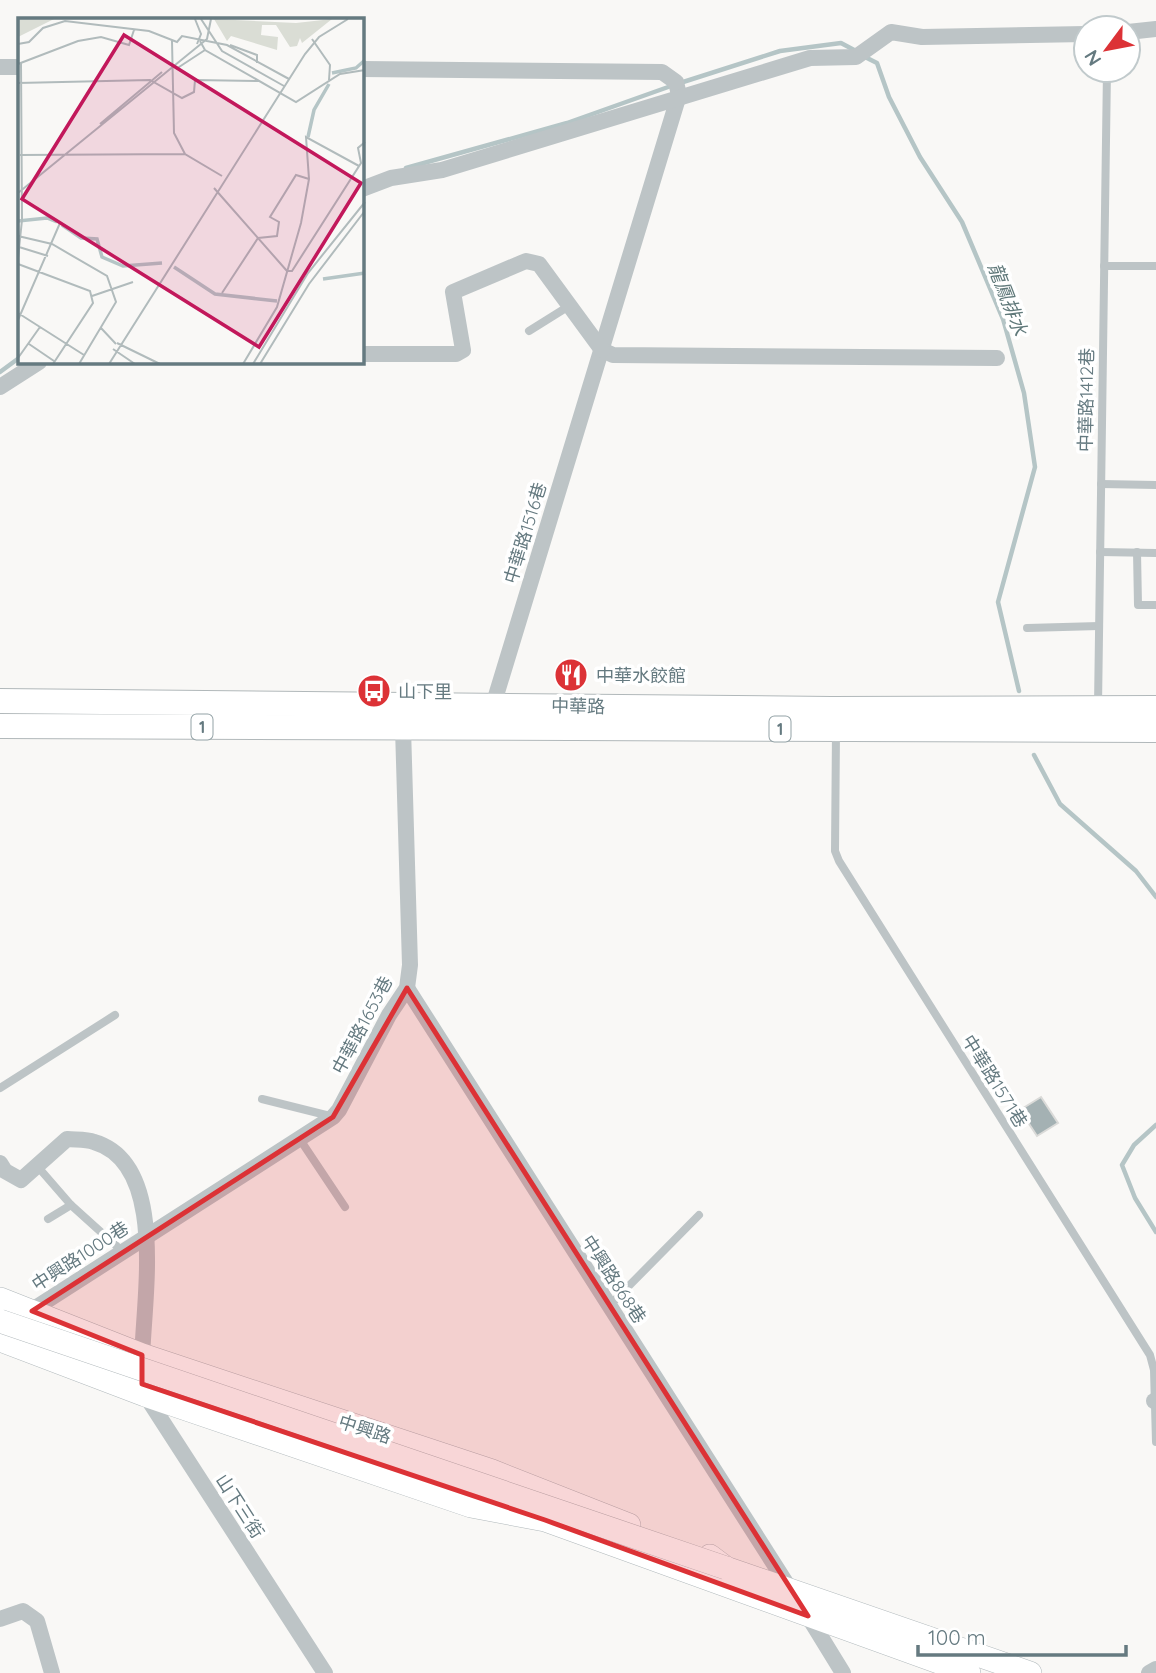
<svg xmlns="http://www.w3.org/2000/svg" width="1156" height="1673" font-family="Quicksand,'Noto Sans TC',sans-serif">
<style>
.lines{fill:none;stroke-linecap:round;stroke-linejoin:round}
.stream{stroke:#b5c5c6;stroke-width:4.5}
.building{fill:#a4b1b3;stroke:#dadad8;stroke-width:2}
.secondary-casing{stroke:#b0b8bb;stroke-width:24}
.primary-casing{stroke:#b1b8ba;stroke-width:26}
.lane{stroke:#bdc4c6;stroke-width:8}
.street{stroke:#bdc4c6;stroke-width:16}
.secondary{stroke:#fff;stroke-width:23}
.primary{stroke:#fff;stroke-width:24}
.secondary-bridge-casing{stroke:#b0b8bb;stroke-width:24;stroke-linecap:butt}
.secondary-bridge{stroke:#fff;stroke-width:23}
.marked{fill:#dc3236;fill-opacity:0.2;stroke:#dc3236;stroke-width:5;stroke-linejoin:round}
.labels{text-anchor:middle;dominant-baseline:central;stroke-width:7;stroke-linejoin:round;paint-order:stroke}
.shield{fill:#fff;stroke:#93a2a6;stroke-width:2}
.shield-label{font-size:16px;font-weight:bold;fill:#657a80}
.street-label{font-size:18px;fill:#657a80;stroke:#fff}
.poi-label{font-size:18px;fill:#657a80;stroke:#fff;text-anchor:start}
.water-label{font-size:19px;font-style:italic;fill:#60797a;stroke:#fff}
.inset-river{fill:none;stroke:#b5c5c6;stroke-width:3.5}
.inset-road{fill:none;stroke:#b1bbbc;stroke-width:2}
.view{fill:#c2185b;fill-opacity:0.15;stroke:#c2185b;stroke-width:3.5}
.inset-edge{fill:none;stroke:#657a80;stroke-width:3.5}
</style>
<rect width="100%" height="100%" fill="#f9f8f6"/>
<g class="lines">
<!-- stream -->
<g class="stream">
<polyline points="863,56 877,63 889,97 920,157 962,222 1003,319 1024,393 1035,467 998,602 1019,691"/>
<polyline points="680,83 780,51 841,43 856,51"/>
<polyline points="406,168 567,123 671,86"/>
<polyline points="0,372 19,358"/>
<polyline points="1034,755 1060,804 1136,871 1156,897"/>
<polyline points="1156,1125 1134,1145 1122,1165 1135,1198 1156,1232"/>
</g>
</g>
<!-- building -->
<polygon class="building" points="1041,1097 1058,1123 1037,1136 1020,1110"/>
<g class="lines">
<defs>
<g id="secondary">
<polyline points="0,1299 142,1355 492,1471 629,1525"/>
<polyline points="0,1340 145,1395 471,1506 545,1520 969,1673"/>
<polyline points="710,1556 726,1568 1030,1673"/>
</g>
<g id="primary">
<polyline points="0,701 831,709 1156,708"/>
<polyline points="0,726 1156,730"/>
</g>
</defs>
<!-- secondary casing -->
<use href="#secondary" class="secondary-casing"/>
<!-- primary casing -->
<use href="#primary" class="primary-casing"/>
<!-- lane -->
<g class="lane">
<polyline points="1104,266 1156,266"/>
<polyline points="529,331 569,306"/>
<polyline points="1101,484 1156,485"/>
<polyline points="1100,552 1156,553"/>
<polyline points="1137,552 1138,605 1156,605"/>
<polyline points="1027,628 1099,626"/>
<polyline points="1098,706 1107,70"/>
<polyline points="836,732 835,851 839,861 1150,1355 1154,1370 1156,1442"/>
<polyline points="0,1088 115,1015"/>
<polyline points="262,1099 330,1116"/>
<polyline points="299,1138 345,1207"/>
<polyline points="38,1167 71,1205 122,1251"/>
<polyline points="48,1219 71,1205"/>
<polyline points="609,1306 699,1215"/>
</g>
<!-- street -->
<g class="street">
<polyline points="1128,32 1156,29"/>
<polyline points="0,67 19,67"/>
<polyline points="362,69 662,72 676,82 679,95 491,712"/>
<polyline points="362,189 391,178 442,170 810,58 856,57 891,32 922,37 1086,34"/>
<polyline points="602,350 613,355 997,358"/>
<polyline points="362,354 456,354 463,350 453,292 526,261 539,264 602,350"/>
<polyline points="0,387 39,362"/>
<polyline points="407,988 790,1589"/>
<path d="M0 1163 5 1171 21 1180 67 1139C75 1140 86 1139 94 1142 170 1164 142 1305 142 1364"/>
<polyline points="26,1314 333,1117 339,1110 389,1015 407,988 410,965 403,728"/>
<polyline points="144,1393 325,1673"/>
<polyline points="1154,1401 1156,1401"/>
<polyline points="808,1616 843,1673"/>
<polyline points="0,1619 23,1611 37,1621 52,1673"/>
<polyline points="1149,1673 1156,1669"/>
</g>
<!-- secondary -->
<use href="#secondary" class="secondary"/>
<!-- primary -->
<use href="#primary" class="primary"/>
<defs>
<polyline id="secondary-bridge" points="0,1321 726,1568"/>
</defs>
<!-- secondary-bridge casing -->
<use href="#secondary-bridge" class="secondary-bridge-casing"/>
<!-- secondary-bridge -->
<use href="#secondary-bridge" class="secondary-bridge"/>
</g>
<!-- marked area -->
<path class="marked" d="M407 988 808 1616 545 1520 142 1384V1355L32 1311 333 1117Z"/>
<!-- icons -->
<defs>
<symbol id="restaurant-disc" viewBox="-11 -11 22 22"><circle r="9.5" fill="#dc3236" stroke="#fff"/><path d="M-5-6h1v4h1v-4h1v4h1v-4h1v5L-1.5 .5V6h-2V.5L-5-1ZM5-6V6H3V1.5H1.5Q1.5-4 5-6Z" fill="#fff"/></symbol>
<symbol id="bus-disc" viewBox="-11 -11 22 22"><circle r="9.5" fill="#dc3236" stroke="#fff"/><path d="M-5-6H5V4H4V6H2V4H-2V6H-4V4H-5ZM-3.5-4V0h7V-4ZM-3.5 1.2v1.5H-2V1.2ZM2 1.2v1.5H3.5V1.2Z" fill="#fff"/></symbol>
</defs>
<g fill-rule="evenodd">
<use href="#restaurant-disc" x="552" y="656" width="38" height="38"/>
<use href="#bus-disc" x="355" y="672" width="38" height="38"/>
</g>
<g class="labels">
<!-- shield labels -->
<g class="shield">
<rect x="191.5" y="714.5" width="21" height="25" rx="5"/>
<rect x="769.5" y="716.5" width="21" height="25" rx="5"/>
</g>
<g class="shield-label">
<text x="202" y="727">1</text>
<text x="780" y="729">1</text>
</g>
<!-- street labels -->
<g class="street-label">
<text transform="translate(1086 400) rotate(-89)">中華路1412巷</text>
<text transform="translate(525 533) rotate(-73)">中華路1516巷</text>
<text transform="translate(578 706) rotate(1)">中華路</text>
<text transform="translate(362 1025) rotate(-62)">中華路1653巷</text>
<text transform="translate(995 1081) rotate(58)">中華路1571巷</text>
<text transform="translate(80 1256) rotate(-33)">中興路1000巷</text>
<text transform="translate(614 1279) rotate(57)">中興路868巷</text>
<text transform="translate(365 1429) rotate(18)">中興路</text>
<text transform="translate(240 1506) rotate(57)">山下三街</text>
</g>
<!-- poi labels -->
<g class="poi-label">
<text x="596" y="675">中華水餃館</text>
<text x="398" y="691">山下里</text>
</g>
<!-- water labels -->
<g class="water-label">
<text transform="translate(1008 299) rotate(69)">龍鳳排水</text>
</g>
</g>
<!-- overview -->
<g transform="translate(18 18)">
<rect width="346" height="346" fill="#f9f8f6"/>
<path d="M0 1H36L0 19ZM196 1 278 5 314 1 284 25 282 20 279 28 272 29 258 7H244L243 17 260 19 259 32 213 18 209 23Z" fill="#daddd5"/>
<path class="inset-river" d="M314 55 338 50 347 42M290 119 296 92 311 66M0 203 29 200 39 204M44 207 63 220 79 221 84 239 105 248 144 245M156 249 197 276 259 283M305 261 347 255"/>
<path class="inset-road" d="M177 1 183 16 179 26M183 1 204 33 266 68M294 21 312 47 311 62M154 23 156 115 167 136 204 158M182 23 187 32 278 84 322 56 347 52M0 26 11 24 25 10 47 3 131 13 159 24 164 18 209 27 271 61M212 27 239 37V45M0 46 60 23 83 19 111 27 116 12M158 51 187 32M0 65 132 62 164 80 176 74 177 62 241 63M82 106 144 54M2 137 167 136M196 170 269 253M0 175 189 21 193 1M0 218 34 226 89 258 98 284 61 346M240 220 259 218 261 204 252 199 278 157 291 161M1 229 30 238M0 240 4 202 3 45M0 246 72 273 75 285 35 346M269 253H274L343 145 340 130 347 124M204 275 240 220M74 278 115 264M0 295 66 337M0 302 42 205M83 310 98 326M99 325 142 346M11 326 36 343M95 331 117 346M0 340 22 309M91 346 287 36 301 19 330 1M225 346 259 289 283 205 291 161 288 119 341 148M235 346 290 255 347 184M242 346 291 266 346 194"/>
<path class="view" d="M106 17 343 165 241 329 4 181Z"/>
<rect width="346" height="346" class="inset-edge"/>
</g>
<!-- north arrow -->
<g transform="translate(1107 49) rotate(238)"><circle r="33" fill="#ffffff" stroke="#c1cacc" stroke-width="2"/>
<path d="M0-5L12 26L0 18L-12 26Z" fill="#dc3236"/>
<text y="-10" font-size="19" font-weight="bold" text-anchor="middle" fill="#657a80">N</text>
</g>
<!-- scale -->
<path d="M918 1645v10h208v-10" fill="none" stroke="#657a80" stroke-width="3.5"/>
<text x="928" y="1645" font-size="21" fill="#657a80" stroke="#ffffff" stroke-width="5" paint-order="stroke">100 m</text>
</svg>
